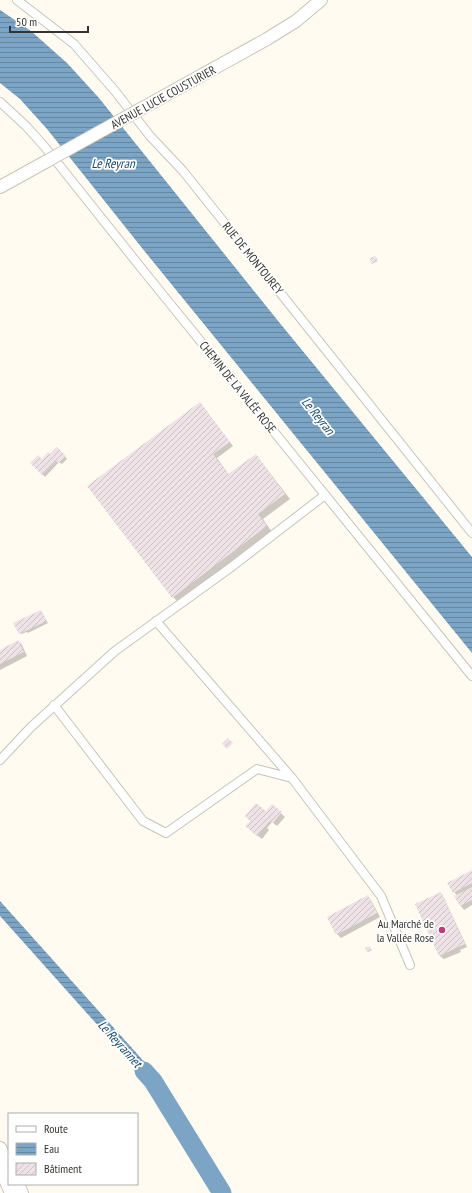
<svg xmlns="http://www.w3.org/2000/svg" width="472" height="1193" font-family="'PT Sans Narrow',sans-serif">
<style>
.water{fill:url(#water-rules)}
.shadow{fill:#0003}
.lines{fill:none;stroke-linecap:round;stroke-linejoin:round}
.river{stroke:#7ca5c5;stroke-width:19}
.building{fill:url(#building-hatch)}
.street-casing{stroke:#c8c4ba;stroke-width:10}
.secondary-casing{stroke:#c8c4ba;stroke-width:14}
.street{stroke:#fff;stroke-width:8}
.secondary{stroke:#fff;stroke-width:12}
.secondary-bridge-casing{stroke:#c8c4ba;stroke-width:14;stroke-linecap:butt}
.secondary-bridge{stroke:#fff;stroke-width:12}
.poi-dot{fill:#c13a78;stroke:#fff;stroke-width:1.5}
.labels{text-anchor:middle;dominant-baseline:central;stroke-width:3.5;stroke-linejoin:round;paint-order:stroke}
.street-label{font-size:12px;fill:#353430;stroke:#fff}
.poi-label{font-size:12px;fill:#353430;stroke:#fff;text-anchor:end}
.water-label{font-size:13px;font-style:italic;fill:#184969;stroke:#fff}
</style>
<defs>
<pattern id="water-rules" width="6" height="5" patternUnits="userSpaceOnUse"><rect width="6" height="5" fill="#7ca5c5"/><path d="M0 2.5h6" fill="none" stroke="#6687a0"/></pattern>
<pattern id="building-hatch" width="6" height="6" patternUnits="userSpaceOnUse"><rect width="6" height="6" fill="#eee2e6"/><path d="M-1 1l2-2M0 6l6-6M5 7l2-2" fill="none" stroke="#cdc2c6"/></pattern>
</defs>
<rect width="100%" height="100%" fill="#fffbf0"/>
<!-- water -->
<g class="water">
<polygon points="0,10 31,31 67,63 99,98 283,327 472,557 472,653 146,253 47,129 20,99 0,83"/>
<polygon points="0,901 157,1076 161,1091 156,1094 152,1086 0,916"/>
</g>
<!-- shadow -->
<g class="shadow">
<polygon points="203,407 233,446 217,458 229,475 256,455 290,499 263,519 272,532 178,602 173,597"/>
<polygon points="57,449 67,459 62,464 59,462 45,477 32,463 42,460"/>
<polygon points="41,611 48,623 28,633 27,632 21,634 15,624"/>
<polygon points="18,641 22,645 27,656 0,670 0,651"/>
<polygon points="272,805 285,817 277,826 272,822 267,828 269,830 262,839 250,830"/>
<polygon points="472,871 472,905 464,910 461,906 456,897 457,896 449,884"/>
<polygon points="441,893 443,896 467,947 460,950 461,952 444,959 440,956 416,905"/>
<polygon points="367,896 371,900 380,917 341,938 337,934"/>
</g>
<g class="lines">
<!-- river -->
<polyline class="river" points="144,1071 153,1081 222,1193"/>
</g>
<!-- building -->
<g class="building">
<polygon points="376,256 378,262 371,264 370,258"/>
<polygon points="200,402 230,442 213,454 228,474 256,454 285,494 258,514 267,526 172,598 87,486"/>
<polygon points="57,447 66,456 59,463 56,461 42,475 30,463 38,455 42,459 48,452 50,454"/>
<polygon points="41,610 47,621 19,634 13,623"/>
<polygon points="18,640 24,652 0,664 0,650"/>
<polygon points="228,738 233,743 227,749 222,744"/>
<polygon points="256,803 266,811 272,804 282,812 273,823 270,821 257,836 245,826 250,821 245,816"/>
<polygon points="472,870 472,883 453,893 447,883"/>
<polygon points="472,887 472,900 460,906 454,896"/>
<polygon points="441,892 465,944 439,956 415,904"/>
<polygon points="368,895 377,913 336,935 327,917"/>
<polygon points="370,946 372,951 367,952 365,948"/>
</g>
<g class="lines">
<defs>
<g id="street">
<polyline points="17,0 74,44 115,91 150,136 183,171 472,533"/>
<polyline points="0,102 26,126 44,146 146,274 472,676"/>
<polyline points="156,621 292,778 381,896 410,965"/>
<polyline points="54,705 143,821 166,833 257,769 292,778"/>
<polyline points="0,760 31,727 115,651 230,568 325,495"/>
</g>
<g id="secondary">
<polyline points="139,110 267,39 296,21 321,0"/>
<polyline points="0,187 47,161"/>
<polyline points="0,1148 9,1166"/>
<polyline points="0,1168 11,1193"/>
<polyline points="18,1184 22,1193"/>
</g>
</defs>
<!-- street casing -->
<use href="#street" class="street-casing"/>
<!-- secondary casing -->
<use href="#secondary" class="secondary-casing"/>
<!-- street -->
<use href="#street" class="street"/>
<!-- secondary -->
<use href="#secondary" class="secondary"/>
<defs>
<polyline id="secondary-bridge" points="47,161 139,110"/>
</defs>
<!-- secondary-bridge casing -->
<use href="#secondary-bridge" class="secondary-bridge-casing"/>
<!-- secondary-bridge -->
<use href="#secondary-bridge" class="secondary-bridge"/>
</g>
<!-- markers -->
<circle class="poi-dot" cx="442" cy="930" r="4"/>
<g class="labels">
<!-- street labels -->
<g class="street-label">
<text transform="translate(163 97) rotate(-29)">AVENUE LUCIE COUSTURIER</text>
<text transform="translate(253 258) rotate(51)">RUE DE MONTOUREY</text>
<text transform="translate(238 387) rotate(51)">CHEMIN DE LA VALÉE ROSE</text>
</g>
<!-- poi labels -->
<g class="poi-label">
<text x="434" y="923">Au Marché de<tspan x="434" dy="14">la Vallée Rose</tspan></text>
</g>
<!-- water labels -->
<g class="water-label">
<text x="113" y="163">Le Reyran</text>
<text transform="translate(318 416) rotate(51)">Le Reyran</text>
<text transform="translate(120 1044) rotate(48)">Le Reyrannet</text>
</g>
</g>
<!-- legend -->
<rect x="8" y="1113" width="130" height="72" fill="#ffffff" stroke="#aeaeac"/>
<rect x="16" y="1126" width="20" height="6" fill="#ffffff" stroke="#aeaeac"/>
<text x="44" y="1133" font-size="12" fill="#353430">Route</text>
<rect x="16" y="1143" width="20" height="12" fill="url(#water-rules)" stroke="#aeaeac"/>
<text x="44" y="1153" font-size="12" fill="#353430">Eau</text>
<rect x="16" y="1163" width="20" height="12" fill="url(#building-hatch)" stroke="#aeaeac"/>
<text x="44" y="1173" font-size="12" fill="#353430">Bâtiment</text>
<!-- scale -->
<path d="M10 26v6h78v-6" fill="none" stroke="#353430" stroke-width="2"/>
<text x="16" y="26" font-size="12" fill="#353430" stroke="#ffffff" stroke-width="3" paint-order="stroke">50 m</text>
</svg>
